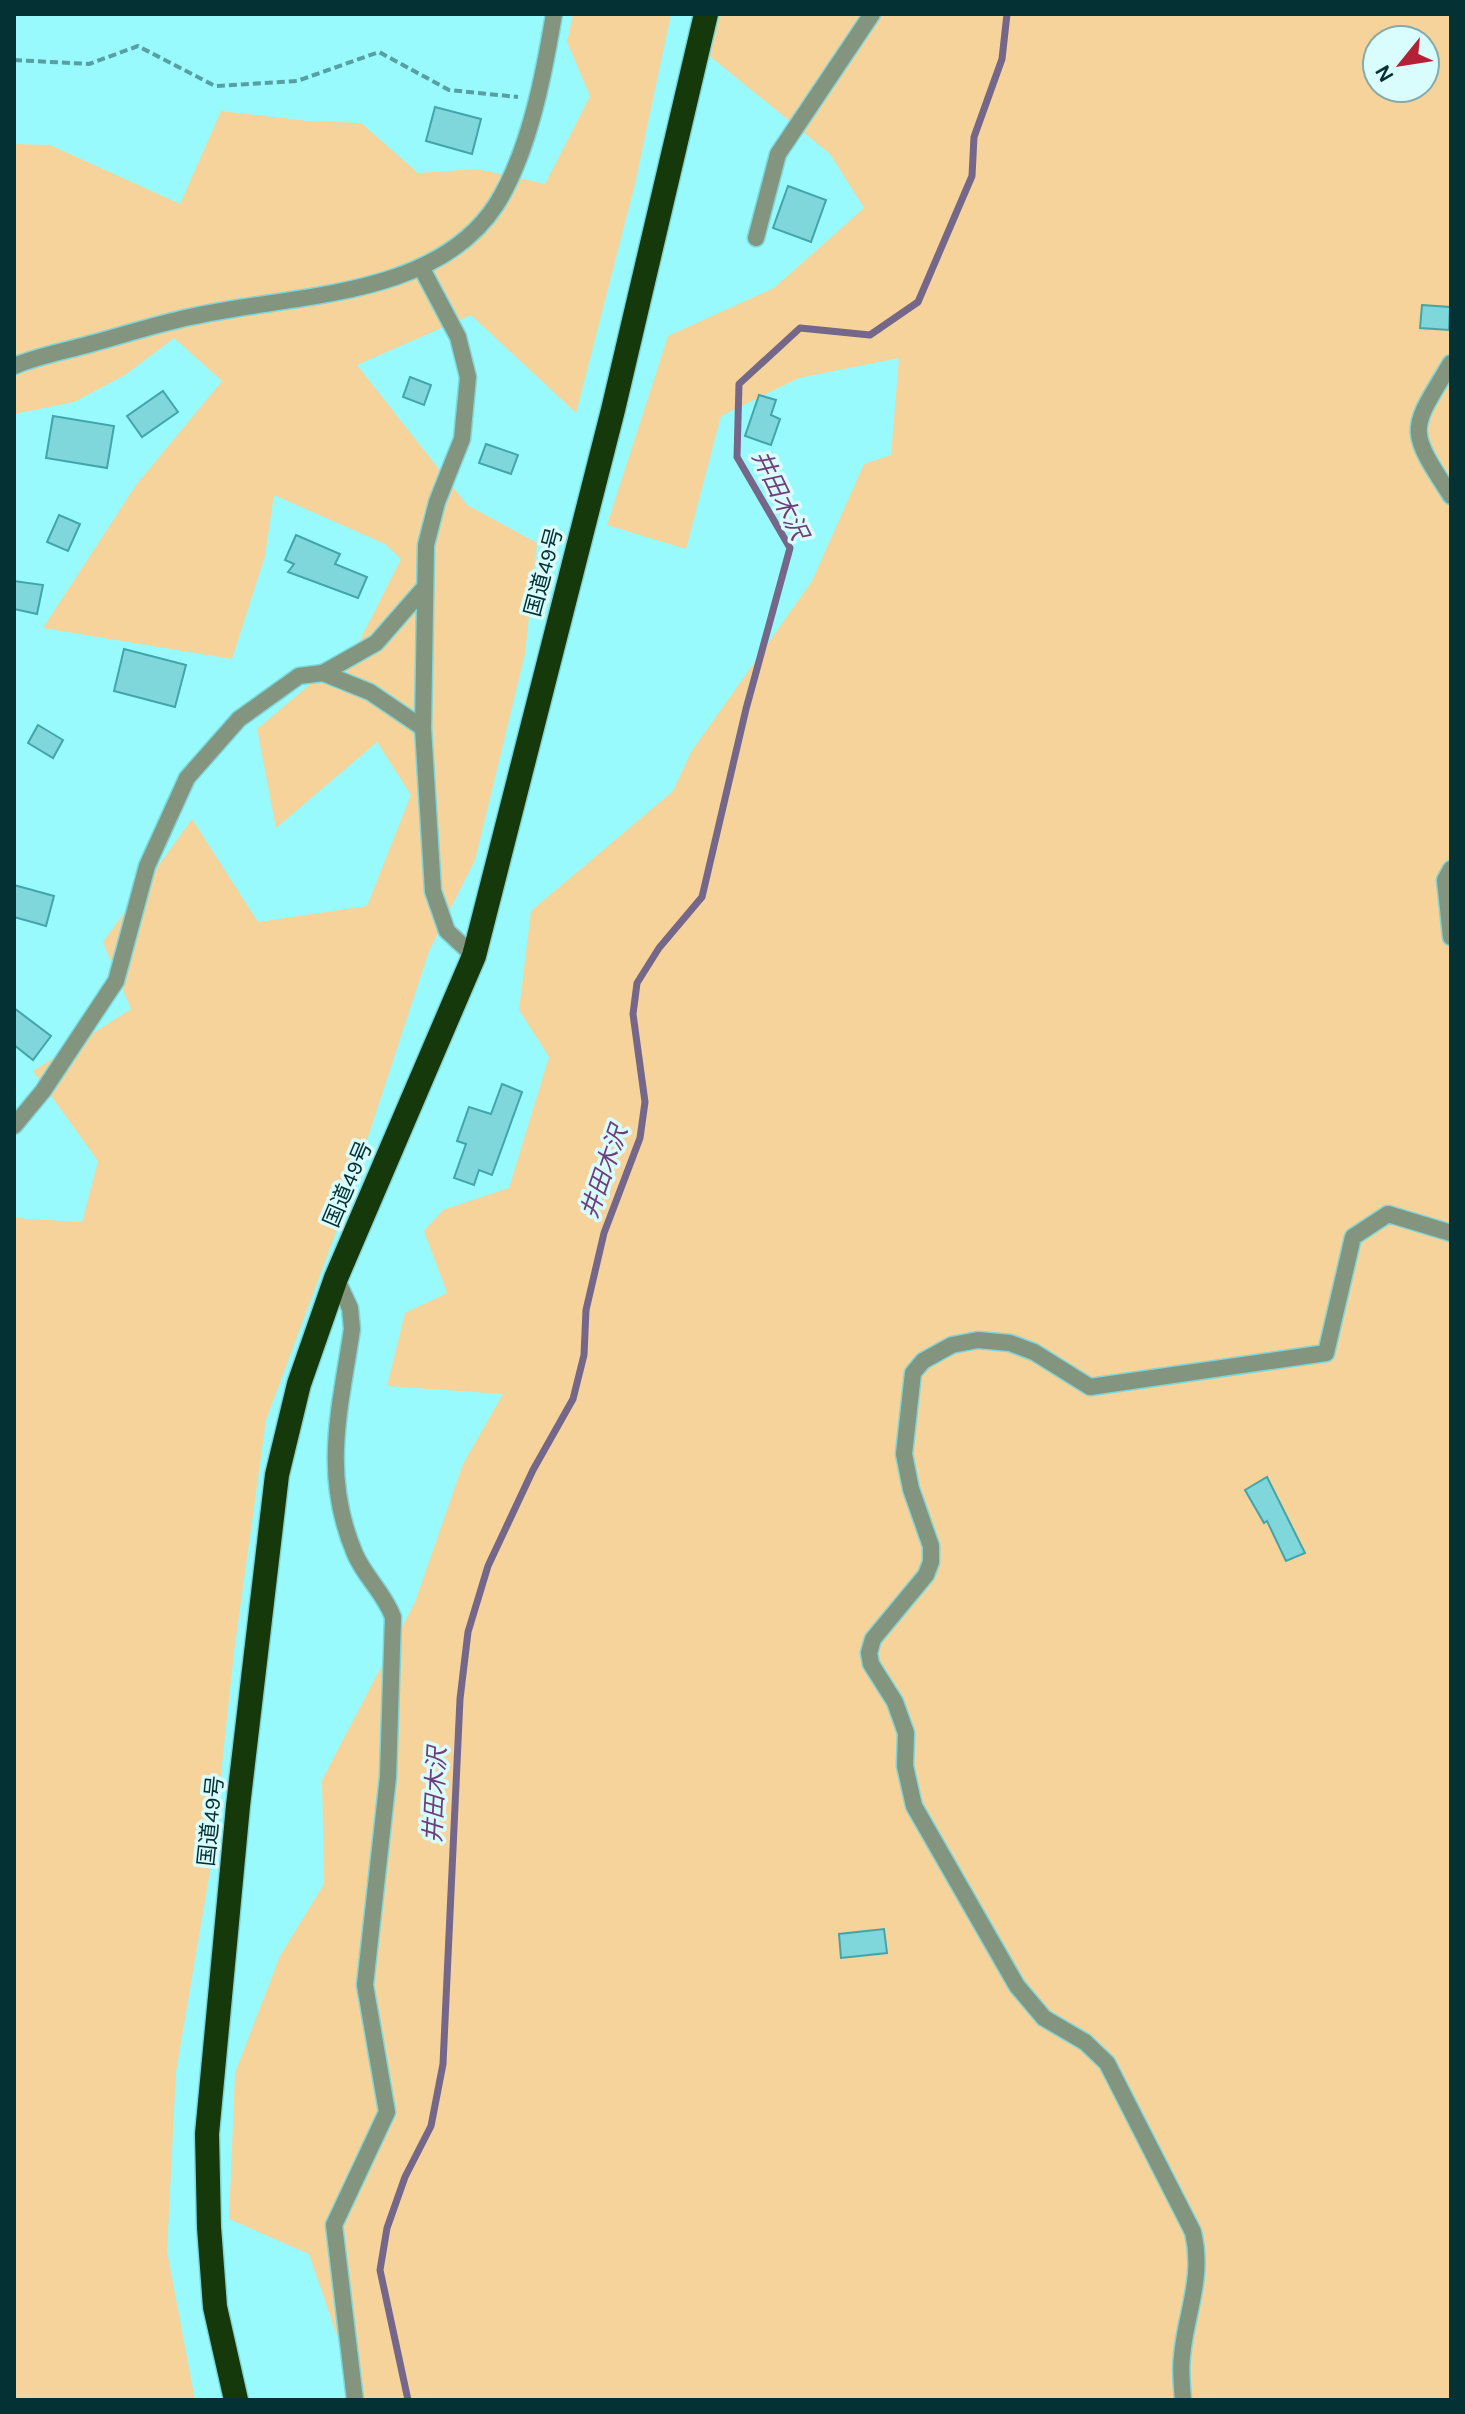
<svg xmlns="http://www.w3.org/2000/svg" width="1465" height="2414" font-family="Karla,'Noto Sans JP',sans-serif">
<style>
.green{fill:#f5d39a;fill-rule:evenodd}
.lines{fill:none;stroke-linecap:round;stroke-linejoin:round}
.stream{stroke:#75678a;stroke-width:7}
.building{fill:#7fd6db;stroke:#41a5a9;stroke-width:2}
.street-casing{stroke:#7ed6d9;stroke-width:19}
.highway-casing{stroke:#7ed6d9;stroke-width:27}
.path{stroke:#56a0a3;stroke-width:4;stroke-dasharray:8 4;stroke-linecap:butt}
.street{stroke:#83957f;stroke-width:16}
.highway{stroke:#15390a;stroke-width:24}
.labels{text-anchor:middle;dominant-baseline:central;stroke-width:7;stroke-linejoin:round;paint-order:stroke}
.street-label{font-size:22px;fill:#043133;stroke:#d9fcfd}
.water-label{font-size:24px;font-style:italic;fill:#6f3d7c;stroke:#d9fcfd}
</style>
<rect width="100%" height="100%" fill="#99fafe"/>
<!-- green -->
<g class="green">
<polygon points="573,14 671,14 635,184 576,413 471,315 357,365 467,505 537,543 525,654 475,860 429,951 343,1213 266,1420 234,1652 212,1859 176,2072 167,2251 195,2400 14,2400 14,1218 82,1222 98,1161 33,1071 131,1009 103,942 192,819 258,922 367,906 411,795 377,742 276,828 257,729 358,644 401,559 385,544 274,495 265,556 232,659 43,628 136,485 222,381 174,338 125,375 74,402 14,414 14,144 50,145 180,204 221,111 308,121 361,123 418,173 477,169 545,184 590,96 567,42"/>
<path d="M714 14H1451V2400H359L309 2254 229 2219 235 2073 280 1956 324 1884 322 1780 415 1602 463 1464 503 1394 387 1386 405 1313 447 1293 424 1231 443 1210 509 1188 549 1057 519 1010 531 911 673 791 691 752 812 581 864 464 891 455 899 358 799 378 721 416 686 549 607 525 668 336 774 288 864 208 830 154 706 53ZM1377 40H1425V88H1377Z"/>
</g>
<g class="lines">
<!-- stream -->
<polyline class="stream" points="408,2400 380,2270 387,2228 405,2177 431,2126 443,2064 460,1699 468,1632 488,1566 533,1470 573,1399 584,1355 586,1310 604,1233 640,1138 645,1102 633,1014 637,983 659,948 702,897 746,709 790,548 737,457 739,384 800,328 870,335 918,302 972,176 974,137 1002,59 1007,14"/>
</g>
<!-- building -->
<g class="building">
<polygon points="435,107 481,119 472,154 426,141"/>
<polygon points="788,186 826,200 811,242 773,228"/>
<polygon points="1422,305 1450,307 1449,330 1420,328"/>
<polygon points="410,377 431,385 424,405 403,397"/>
<polygon points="163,391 178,412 142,437 127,416"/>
<polygon points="759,395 776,400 771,415 780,419 771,445 745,436"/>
<polygon points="53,416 114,426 107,468 46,458"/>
<polygon points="486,444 518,455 511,474 479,463"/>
<polygon points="59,515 80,524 68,551 47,542"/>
<polygon points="296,535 340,554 335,564 367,577 358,598 288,572 294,564 285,560"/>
<polygon points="14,581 43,585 37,614 14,609"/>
<polygon points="124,649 186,665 175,707 114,691"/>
<polygon points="38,725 63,740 53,758 28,743"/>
<polygon points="14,885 54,896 46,926 14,917"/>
<polygon points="14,1008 51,1036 33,1060 14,1045"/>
<polygon points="502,1084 522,1092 492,1175 479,1170 474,1185 454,1178 466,1144 457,1141 469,1107 491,1114"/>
<polygon points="1267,1477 1305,1553 1286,1561 1267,1521 1264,1523 1245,1490"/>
<polygon points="884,1929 887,1953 841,1958 839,1934"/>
</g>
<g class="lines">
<defs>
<g id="street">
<polyline points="756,238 778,154 872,14"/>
<polyline points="421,267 458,337 468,377 462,439 437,502 426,545 423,728 433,891 447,931 474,956"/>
<path d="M1451 363C1410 431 1406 427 1451 496"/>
<path d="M14 366C38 356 65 351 90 344 123 335 157 324 190 317 288 294 434 300 496 205 529 153 544 74 554 14"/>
<polyline points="423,728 370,692 323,673 376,643 425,587"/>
<polyline points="1451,869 1445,880 1451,937"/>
<polyline points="14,1126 43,1091 116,981 147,866 187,778 239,719 299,676 323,673"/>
<path d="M336 1278 350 1308 352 1329C340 1410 321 1474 355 1554 365 1577 384 1593 393 1617L388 1777 365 1985 387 2112 334 2225 355 2400"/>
<path d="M1183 2400C1182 2386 1180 2370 1182 2356 1186 2312 1204 2278 1193 2232L1107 2063 1085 2042 1044 2018 1017 1986 914 1806 905 1766 906 1733 895 1702 871 1664 869 1653 873 1639 926 1575 931 1562V1546L911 1489 904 1454 913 1373 923 1361 952 1345 978 1340 1010 1343 1034 1352 1090 1387 1326 1353 1353 1237 1388 1214 1451 1233"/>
</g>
<polyline id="highway" points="236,2400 215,2307 209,2227 207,2134 238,1806 277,1475 299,1384 336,1278 474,956 613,410 706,14"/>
</defs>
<!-- street casing -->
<use href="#street" class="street-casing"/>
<!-- highway casing -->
<use href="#highway" class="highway-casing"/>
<!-- path -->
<polyline class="path" points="14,60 89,64 138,46 215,86 297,81 379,52 449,90 518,97"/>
<!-- street -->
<use href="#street" class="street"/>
<!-- highway -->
<use href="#highway" class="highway"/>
</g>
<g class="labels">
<!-- street labels -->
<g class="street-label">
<text transform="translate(544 572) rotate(-75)">国道49号</text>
<text transform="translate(348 1184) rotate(-67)">国道49号</text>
<text transform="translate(211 1821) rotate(-84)">国道49号</text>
</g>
<!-- water labels -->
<g class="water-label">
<text transform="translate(780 495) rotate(64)">井田木沢</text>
<text transform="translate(604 1172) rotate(-71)">井田木沢</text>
<text transform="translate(435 1795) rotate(-87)">井田木沢</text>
</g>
</g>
<!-- border -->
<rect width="1465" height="2414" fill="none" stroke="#043133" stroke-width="32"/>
<!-- north arrow -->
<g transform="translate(1401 64) rotate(240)"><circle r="38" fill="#d9fcfd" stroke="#84abac" stroke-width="2"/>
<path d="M0-6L14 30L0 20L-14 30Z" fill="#b42137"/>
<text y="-12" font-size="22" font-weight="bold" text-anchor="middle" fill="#043133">N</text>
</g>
</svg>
